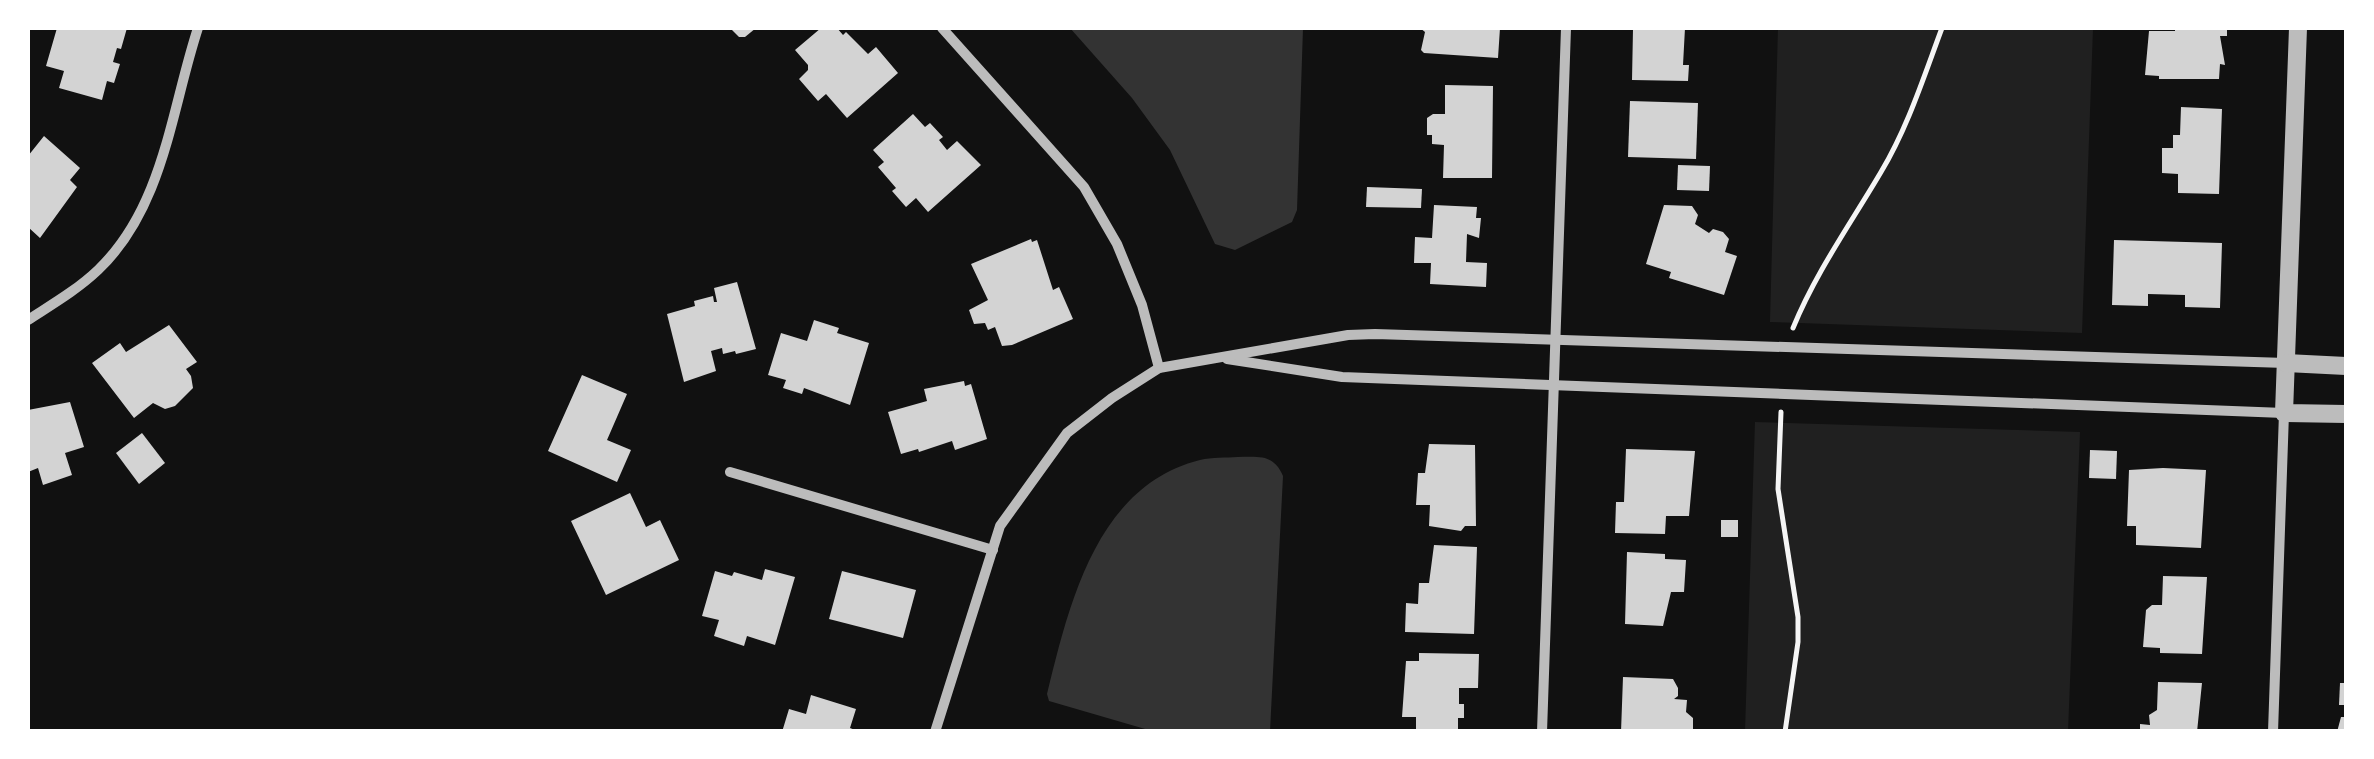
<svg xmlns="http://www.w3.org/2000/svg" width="2374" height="759" font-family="'Source Sans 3',sans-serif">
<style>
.green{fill:#202020}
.water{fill:#333}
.building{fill:#d3d3d3}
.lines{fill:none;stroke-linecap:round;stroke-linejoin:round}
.path{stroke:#f5f5f5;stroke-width:5}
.minor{stroke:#bcbcbc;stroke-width:10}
.tertiary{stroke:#bcbcbc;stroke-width:18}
</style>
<rect width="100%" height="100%" fill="#111"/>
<!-- green -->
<g class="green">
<polygon points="1778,28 2093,28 2082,333 1770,322"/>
<polygon points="1755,422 2080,432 2068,731 1745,732"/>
</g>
<!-- water -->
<g class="water">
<polygon points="1070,28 1303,28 1297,210 1292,222 1235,250 1215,244 1170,150 1132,98"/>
<path d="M1238 457C1259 457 1274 454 1283 476L1270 731H1152L1049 701 1047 694C1069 605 1096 486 1200 460 1212 457 1226 458 1238 457Z"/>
</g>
<!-- building -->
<g class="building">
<polygon points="57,28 127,28 121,49 117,48 113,62 120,64 114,83 107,81 102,100 59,88 64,71 46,66"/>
<polygon points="730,28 756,28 745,37 739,37"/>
<polygon points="821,28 837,28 843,35 846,32 868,54 876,47 898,73 847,118 826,94 818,101 799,79 808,70 808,65 795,50"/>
<polygon points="1420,28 1500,28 1498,58 1424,53 1421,50 1425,32"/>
<polygon points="1685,28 1683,65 1689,65 1688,81 1632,80 1633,29"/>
<polygon points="2175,28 2227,28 2227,36 2220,36 2225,65 2220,64 2219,79 2159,79 2159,76 2145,75 2149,31 2175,31"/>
<polygon points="1445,85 1493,86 1492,178 1443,178 1444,145 1432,144 1432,135 1427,135 1427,118 1433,114 1445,114"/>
<polygon points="1630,101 1698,103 1696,159 1628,157"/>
<polygon points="2181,107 2222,109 2219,194 2178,193 2178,174 2162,173 2162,148 2173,148 2173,135 2180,135"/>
<polygon points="913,114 925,127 930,123 943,137 939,140 947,150 957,141 981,165 928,212 916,198 906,207 892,191 896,188 878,167 884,162 873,150"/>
<polygon points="44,136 80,168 70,180 77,187 40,238 28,227 28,156"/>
<polygon points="1678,165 1710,166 1709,191 1677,190"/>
<polygon points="1367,187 1422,189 1421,208 1366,207"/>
<polygon points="1434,205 1477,207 1476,218 1481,218 1479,238 1467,234 1466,262 1487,263 1486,287 1430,284 1431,263 1414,263 1415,237 1432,238"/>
<polygon points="1664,205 1692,206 1698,215 1695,224 1709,233 1713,229 1723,232 1729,239 1725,252 1737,256 1724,295 1669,278 1671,272 1646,264"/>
<polygon points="1031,239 1032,242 1037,240 1053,290 1059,287 1073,319 1012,345 1002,346 995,327 988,330 985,323 974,324 969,310 988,300 971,264"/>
<polygon points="2114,240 2222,243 2220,308 2185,307 2185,295 2148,294 2148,306 2112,305"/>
<polygon points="737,282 756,349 736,354 735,351 723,354 722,348 711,351 716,371 684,382 667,314 695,306 694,301 713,296 714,302 717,302 714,288"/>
<polygon points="814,320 839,328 837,333 869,343 850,405 804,388 802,394 783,388 786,380 768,375 781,333 807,341"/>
<polygon points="169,325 197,362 186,369 191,376 193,388 175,406 165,409 153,403 134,418 92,363 120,343 126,352"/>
<polygon points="582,375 627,394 607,440 631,450 617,482 548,451"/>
<polygon points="964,381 965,386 971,384 987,439 955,450 952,441 919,452 918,449 901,454 888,412 927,401 924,389"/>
<polygon points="70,402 84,447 65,453 72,475 43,485 38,468 28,472 28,410"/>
<polygon points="142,433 165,463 139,484 116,453"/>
<polygon points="1429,444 1475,445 1476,526 1465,526 1461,531 1429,526 1430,505 1416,505 1418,473 1425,473"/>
<polygon points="1626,449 1695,451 1689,516 1666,516 1665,534 1615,533 1616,502 1624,502"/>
<polygon points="2090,450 2117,451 2116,479 2089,478"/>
<polygon points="2163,468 2206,470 2201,548 2136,545 2136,526 2127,526 2129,470"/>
<polygon points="630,493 646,527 660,520 679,560 606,595 571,521"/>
<rect x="1721" y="520" width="17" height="17"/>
<polygon points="1434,545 1477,547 1474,634 1405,632 1406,603 1418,604 1419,583 1429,583"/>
<polygon points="1627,552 1665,554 1665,559 1686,560 1684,592 1671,592 1663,626 1625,624"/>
<polygon points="765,569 795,577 775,645 747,636 744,646 714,636 719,620 702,616 715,571 732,576 734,572 762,580"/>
<polygon points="842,571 916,590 903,638 829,619"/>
<polygon points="2163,576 2207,577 2202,654 2160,653 2160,648 2143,647 2146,610 2152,605 2162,605"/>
<polygon points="1419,653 1479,654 1478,688 1459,688 1459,704 1464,704 1464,718 1458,718 1458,732 1416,732 1416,717 1402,717 1406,661 1419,661"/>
<polygon points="1623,677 1673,679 1678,688 1678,696 1674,699 1687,700 1686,712 1693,718 1693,732 1621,732"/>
<polygon points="2158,682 2202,683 2197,732 2140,732 2140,724 2150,725 2149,715 2157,710"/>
<polygon points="2340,683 2346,683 2346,705 2339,705"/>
<polygon points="811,695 856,709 850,728 860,732 782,732 789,709 806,714"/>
<polygon points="2341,717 2346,717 2346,732 2337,732"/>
</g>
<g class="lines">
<!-- path -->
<g class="path">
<path d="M1793 328C1816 272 1851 223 1881 172 1908 127 1924 76 1942 28"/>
<polyline points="1781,412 1778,489 1798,617 1798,642 1785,732"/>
</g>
<!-- minor -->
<g class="minor">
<polyline points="942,28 1084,187 1117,244 1142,305 1159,368"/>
<path d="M28 320C51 305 77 290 98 270 164 207 171 110 198 28"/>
<polyline points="1227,359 1342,377 2284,413 2273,732"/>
<polyline points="730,472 993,550"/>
<polyline points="935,732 1000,526 1067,433 1112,398 1159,368 1348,335 1375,334 2286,363"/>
<polyline points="1542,732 1566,28"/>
</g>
<!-- tertiary -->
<g class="tertiary">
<polyline points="2298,28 2284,413 2346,414"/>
<polyline points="2286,363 2346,366"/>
</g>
</g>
<!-- border -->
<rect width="2374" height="759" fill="none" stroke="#ffffff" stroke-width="60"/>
</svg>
